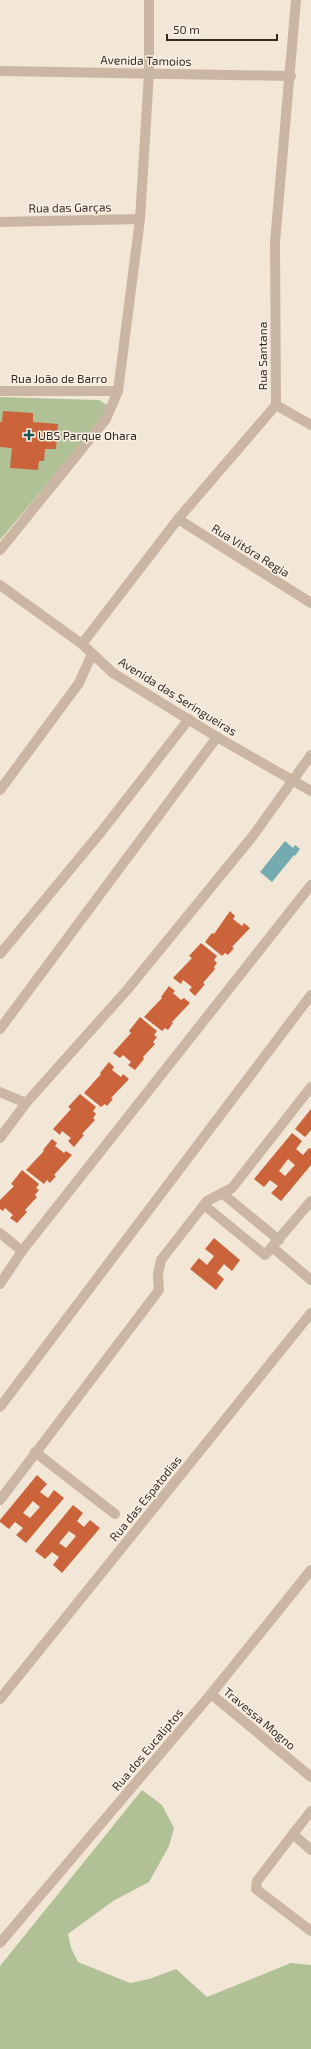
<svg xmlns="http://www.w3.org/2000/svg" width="311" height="2049" font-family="'Exo 2',sans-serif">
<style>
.green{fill:#b1c196}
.water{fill:#75abb0}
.building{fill:#cb633b;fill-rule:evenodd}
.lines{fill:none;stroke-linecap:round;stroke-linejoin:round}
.minor{stroke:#cab6a2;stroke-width:10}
.poi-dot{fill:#195157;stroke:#faf0e3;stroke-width:1.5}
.labels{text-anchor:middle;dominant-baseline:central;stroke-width:3;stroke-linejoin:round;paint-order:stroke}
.street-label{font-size:12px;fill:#342a25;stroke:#faf0e3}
.poi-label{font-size:12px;fill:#342a25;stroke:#faf0e3;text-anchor:start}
</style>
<rect width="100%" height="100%" fill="#f2e6d7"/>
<!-- green -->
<g class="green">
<polygon points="0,397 99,400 107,405 101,420 0,540"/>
<polygon points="142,1790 162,1805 174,1828 169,1846 149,1882 113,1901 68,1934 71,1948 78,1962 130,1983 149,1979 176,1969 207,1997 291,1963 311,1965 311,2049 0,2049 0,1966"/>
</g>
<!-- water -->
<polygon class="water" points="285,841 293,848 295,845 300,849 295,856 294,855 272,882 260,872"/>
<!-- building -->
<g class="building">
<polygon points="3,411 33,413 33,422 58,424 56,449 45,449 44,461 39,461 38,470 10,468 12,448 0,447 0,422 2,422"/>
<polygon points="230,911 235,916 233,919 242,926 244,923 250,928 232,947 234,948 228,955 225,953 222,956 205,942 212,933 214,934"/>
<polygon points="201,943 217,956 214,960 217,963 214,967 215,969 203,983 205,984 195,996 189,990 192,987 183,980 181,984 173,978 192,958 189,956"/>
<polygon points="169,986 175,991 173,993 181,1000 184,998 190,1003 172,1022 173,1023 168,1030 165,1028 162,1031 144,1017 162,998 161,997"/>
<polygon points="140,1017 157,1031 154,1035 157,1037 153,1042 155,1044 143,1057 144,1059 135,1070 128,1065 131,1062 123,1055 120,1058 113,1053 131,1033 129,1031"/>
<polygon points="109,1062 114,1067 112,1070 121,1077 123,1074 129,1079 111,1098 113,1099 107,1106 105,1104 101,1107 84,1093 101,1074 100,1073"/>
<polygon points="80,1094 96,1107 93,1111 96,1114 93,1118 95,1120 82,1134 84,1135 74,1147 68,1141 71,1138 62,1131 60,1135 53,1129 71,1109 68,1107"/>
<polygon points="311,1109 311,1130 305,1137 295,1129"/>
<path d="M292 1133 302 1141 296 1149 303 1155 309 1148 311 1149V1165L281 1201 271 1193 278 1186 270 1180 264 1187 254 1179ZM288 1159 295 1165 285 1176 279 1171Z"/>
<polygon points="52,1139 57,1143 55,1146 64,1153 66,1151 72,1155 54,1175 56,1176 50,1183 47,1180 44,1184 26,1170 44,1151 43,1150"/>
<polygon points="22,1170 39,1184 36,1188 39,1190 35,1195 37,1197 25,1210 27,1212 17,1223 10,1218 13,1215 5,1208 3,1211 0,1209 0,1200 14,1186 11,1184"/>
<polygon points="214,1238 240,1260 232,1271 224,1264 217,1273 224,1279 216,1290 190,1269 199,1258 207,1265 214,1256 205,1249"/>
<path d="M37 1475 47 1484 40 1492 48 1498 54 1490 64 1498 26 1543 16 1535 23 1528 15 1522 9 1529 0 1522V1520ZM33 1501 40 1507 30 1518 23 1513Z"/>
<path d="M73 1505 83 1513 77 1521 84 1527 90 1520 100 1528 62 1573 53 1565 59 1557 52 1552 45 1559 35 1551ZM69 1531 76 1536 66 1548 59 1543Z"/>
</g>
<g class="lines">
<!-- minor -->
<g class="minor">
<polyline points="0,71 291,76"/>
<polyline points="0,222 140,219"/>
<polyline points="0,391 118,391"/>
<polyline points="276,405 311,425"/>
<polyline points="178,519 311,603"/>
<polyline points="0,550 106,419 118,391 140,219 149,73 149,0"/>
<polyline points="0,585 82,644 113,673 217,737 311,791"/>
<polyline points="82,644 178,519 276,405 275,242 296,0"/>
<polyline points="0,790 79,683 92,654"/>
<polyline points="0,954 101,832 189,719"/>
<polyline points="0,1029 217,737"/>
<polyline points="0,1092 26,1103 127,990 252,837 311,755"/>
<polyline points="0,1138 26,1103"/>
<polyline points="223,1194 279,1240"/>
<polyline points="204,1205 265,1255 311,1201"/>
<polyline points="0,1233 22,1251"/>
<polyline points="272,1247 311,1280"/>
<polyline points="0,1284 22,1251 311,885"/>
<polyline points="0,1407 311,995"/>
<polyline points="35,1452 115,1514"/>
<polyline points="0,1500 159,1290 158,1274 161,1260 207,1201 232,1188 311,1087"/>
<polyline points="211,1694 311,1777"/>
<polyline points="0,1699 311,1313"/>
<polyline points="311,1811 293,1834 311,1850"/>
<polyline points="293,1834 257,1881 256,1889 311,1931"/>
<polyline points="0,1943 211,1694 311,1570"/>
</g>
</g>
<!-- markers -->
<path class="poi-dot" d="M27 429h4v4h4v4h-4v4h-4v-4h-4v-4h4z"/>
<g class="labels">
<!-- street labels -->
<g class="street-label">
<text transform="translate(146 60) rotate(1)">Avenida Tamoios</text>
<text transform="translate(70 207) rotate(-1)">Rua das Garças</text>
<text transform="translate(262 356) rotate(-90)">Rua Santana</text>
<text x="59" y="378">Rua João de Barro</text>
<text transform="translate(251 550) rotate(32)">Rua Vitóra Regia</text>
<text transform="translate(178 696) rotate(32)">Avenida das Seringueiras</text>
<text transform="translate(145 1498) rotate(-51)">Rua das Espatodias</text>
<text transform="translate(260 1718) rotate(40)">Travessa Mogno</text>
<text transform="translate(147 1749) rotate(-50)">Rua dos Eucaliptos</text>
</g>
<!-- poi labels -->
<g class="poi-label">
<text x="38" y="435">UBS Parque Ohara</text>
</g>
</g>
<!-- scale -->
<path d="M167 34v6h110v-6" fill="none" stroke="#342a25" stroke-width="2"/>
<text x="173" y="34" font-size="12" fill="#342a25" stroke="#faf0e3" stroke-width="3" paint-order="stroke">50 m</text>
</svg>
